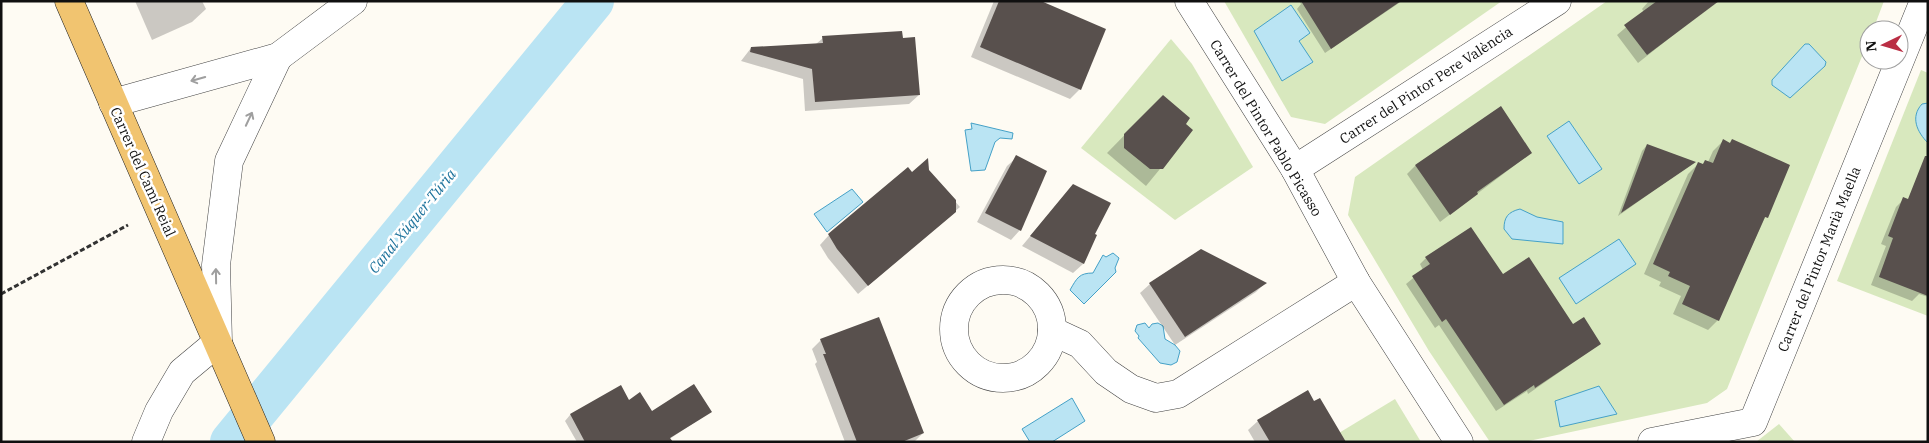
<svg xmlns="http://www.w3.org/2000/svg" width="1929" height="443" font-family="'IBM Plex Serif',serif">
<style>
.green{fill:#d8e8be}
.water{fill:#bae4f3;stroke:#45a1c7}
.shadow{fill:#0003}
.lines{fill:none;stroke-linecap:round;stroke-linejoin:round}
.canal{stroke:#bae4f3;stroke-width:42}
.building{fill:#58504d}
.minor-casing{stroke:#434343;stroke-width:29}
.major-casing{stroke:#212121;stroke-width:29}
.path{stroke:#323232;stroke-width:3;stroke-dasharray:5 2.5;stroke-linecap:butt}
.minor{stroke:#fff;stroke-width:28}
.major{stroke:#f1c470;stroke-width:28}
.oneway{stroke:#9f9f9f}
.labels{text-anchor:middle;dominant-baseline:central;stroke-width:5;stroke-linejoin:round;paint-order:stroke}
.street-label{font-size:14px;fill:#101010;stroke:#fff}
.water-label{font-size:15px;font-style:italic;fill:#1e739c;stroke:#fff}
</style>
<rect width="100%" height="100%" fill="#fefbf3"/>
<!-- green -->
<g class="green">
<polygon points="1224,1 1502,1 1325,124 1291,117"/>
<polygon points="1607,1 1884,1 1873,30 1869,30 1869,39 1727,389 1707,403 1524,442 1490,442 1429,351 1348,215 1355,177"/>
<polygon points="1171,39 1192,64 1253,167 1175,220 1081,148"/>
<polygon points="1921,70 1928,73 1928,316 1837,281"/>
<polygon points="1395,399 1421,442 1324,442"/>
<polygon points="1779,424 1795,442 1756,442"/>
</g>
<!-- water -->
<g class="water">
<polygon points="1291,5 1310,33 1299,41 1313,62 1282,81 1254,31"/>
<polygon points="1805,44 1809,44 1826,62 1825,66 1790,98 1772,85 1772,80"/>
<path d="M1928 103V143C1917 132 1910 117 1922 104Z"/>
<polygon points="1569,121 1602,169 1579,184 1547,136"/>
<polygon points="971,123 1013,133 1012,139 1000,138 995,142 985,170 971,171 965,130 972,129"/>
<polygon points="852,189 863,202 827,232 814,214"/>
<path d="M1520 209 1537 217 1563 222V244L1512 239 1504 229C1504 217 1508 212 1520 209Z"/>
<polygon points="1619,239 1636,264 1576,304 1559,278"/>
<path d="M1113 253 1119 258 1115 268 1116 272 1084 304 1070 290C1077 278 1079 273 1093 273L1103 255 1106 257Z"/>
<polygon points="1145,323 1149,328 1152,324 1158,323 1163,326 1165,339 1175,345 1180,351 1177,362 1171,365 1160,363 1138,338 1139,336 1135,331 1137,325"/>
<polygon points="1599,386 1617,414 1560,427 1555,401"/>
<polygon points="1072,398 1085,421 1052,442 1030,442 1022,429"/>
</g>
<!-- shadow -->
<g class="shadow">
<polygon points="135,1 202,1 206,9 192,22 152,40"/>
<polygon points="994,1 1037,1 1080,89 1070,99 971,57"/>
<polygon points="1299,1 1402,1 1325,53 1297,9 1301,4"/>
<polygon points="1649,1 1706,1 1710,6 1638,63 1617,35 1644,12 1642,9"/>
<polygon points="823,38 901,39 919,95 909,104 805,111 803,79 741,61 751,48 816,44"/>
<polygon points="1152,107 1192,130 1146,186 1107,153"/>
<polygon points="1732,140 1789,165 1718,320 1708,330 1673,314 1681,296 1659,286 1661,282 1644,274 1688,174 1698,164 1702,165 1706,161 1708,162 1713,151 1723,141 1729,144"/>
<polygon points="1647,145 1694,162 1618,216 1642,151"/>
<polygon points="1531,153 1440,222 1407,174 1415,166"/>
<polygon points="1017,157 1020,230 1011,240 977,222 1007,166"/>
<polygon points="928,170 960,207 858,294 828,258 820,245 829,235 912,174"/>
<polygon points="1928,182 1928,297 1919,294 1912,301 1871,285 1886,246 1881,244 1896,207 1904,199 1910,201"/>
<polygon points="1064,196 1095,235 1083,264 1073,273 1022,246"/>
<polygon points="1426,258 1502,276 1600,344 1528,394 1527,391 1496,411 1439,325 1435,328 1406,284 1423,270 1420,264"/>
<polygon points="1265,283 1256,292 1175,345 1140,293 1150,284"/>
<polygon points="821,340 923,433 914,442 845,442 815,364 817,362 812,349"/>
<polygon points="620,387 629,401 652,412 710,412 665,442 577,442 565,421 570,415"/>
<polygon points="1314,402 1345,442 1255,442 1248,430 1258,421"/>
</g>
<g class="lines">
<!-- canal -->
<polyline class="canal" points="231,442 593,1"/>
</g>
<!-- building -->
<g class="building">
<polygon points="999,1 1041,1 1106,29 1081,90 980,47"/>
<polygon points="1301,1 1401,1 1331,49"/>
<polygon points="1657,1 1719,1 1647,55 1624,25"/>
<polygon points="902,31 903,38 915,37 920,95 815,102 812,69 750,52 751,47 823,43 822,36"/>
<polygon points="1163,95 1190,118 1186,124 1193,130 1163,169 1150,169 1124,148 1124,134"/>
<polygon points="1501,106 1532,153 1477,192 1478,194 1450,215 1415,165"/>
<polygon points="1723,139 1730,143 1732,139 1790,165 1768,218 1765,217 1719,321 1682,304 1690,286 1668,276 1670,272 1653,264 1698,162 1703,164 1705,160 1713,163"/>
<polygon points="1647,144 1696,162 1621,213"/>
<polygon points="1016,155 1047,171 1021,231 985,213"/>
<polygon points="1925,156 1928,156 1928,296 1879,277 1893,238 1888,236 1903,197 1908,199"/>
<polygon points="928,158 929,170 956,200 956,212 868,286 837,249 828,234 908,167 912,172"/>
<polygon points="1073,184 1111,203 1095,234 1097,235 1084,264 1030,236"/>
<polygon points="1471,227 1503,274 1529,257 1573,324 1584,317 1601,344 1535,388 1534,385 1504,405 1446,319 1442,322 1412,276 1430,264 1425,257"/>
<polygon points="1201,249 1267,283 1185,337 1149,283"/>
<polygon points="879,317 924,433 902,442 857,442 823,354 826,354 820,339"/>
<polygon points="694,384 712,412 670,438 673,442 585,442 570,414 621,385 629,400 640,392 652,411"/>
<polygon points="1308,390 1314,401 1320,398 1346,442 1270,442 1257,420"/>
</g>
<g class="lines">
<defs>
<g id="minor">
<polyline points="1189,1 1295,169 1356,282 1459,442"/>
<polyline points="113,103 278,57 353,1"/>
<polyline points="1295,169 1557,1"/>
<circle cx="1003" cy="329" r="49"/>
<polyline points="1052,331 1080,344 1106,372 1131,389 1156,398 1178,394 1356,282"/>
<polyline points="146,442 159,411 182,372 218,342 216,265 229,161 278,57"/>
<polyline points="1652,442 1753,422 1924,1"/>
</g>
<polyline id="major" points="69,1 261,442"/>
</defs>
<!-- minor casing -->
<use href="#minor" class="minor-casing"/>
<!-- major casing -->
<use href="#major" class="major-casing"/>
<!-- path -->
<polyline class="path" points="1,294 128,225"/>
<!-- minor -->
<use href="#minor" class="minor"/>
<!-- major -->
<use href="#major" class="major"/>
</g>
<!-- one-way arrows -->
<defs><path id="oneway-shaft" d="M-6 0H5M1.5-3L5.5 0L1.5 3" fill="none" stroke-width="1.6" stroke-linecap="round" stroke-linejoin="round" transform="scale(1.25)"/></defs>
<g class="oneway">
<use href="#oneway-shaft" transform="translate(198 79) rotate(164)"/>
<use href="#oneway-shaft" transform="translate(249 119) rotate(-65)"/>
<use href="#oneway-shaft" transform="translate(216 276) rotate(-91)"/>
</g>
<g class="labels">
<!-- street labels -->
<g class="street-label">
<text transform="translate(1426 85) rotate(-33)">Carrer del Pintor Pere València</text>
<text transform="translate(1266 128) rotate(59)">Carrer del Pintor Pablo Picasso</text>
<text transform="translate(143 172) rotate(66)">Carrer del Camí Reial</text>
<text transform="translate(1819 259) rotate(-68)">Carrer del Pintor Marià Maella</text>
</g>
<!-- water labels -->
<g class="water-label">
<text transform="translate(412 221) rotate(-51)">Canal Xúquer-Túria</text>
</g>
</g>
<!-- border -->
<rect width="1929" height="443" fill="none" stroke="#101010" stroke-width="5"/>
<!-- north arrow -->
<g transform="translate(1884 45) rotate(265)"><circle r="24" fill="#ffffff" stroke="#9f9f9f"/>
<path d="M0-4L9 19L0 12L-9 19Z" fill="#ba2e44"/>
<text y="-8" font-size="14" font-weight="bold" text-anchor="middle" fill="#101010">N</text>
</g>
</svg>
